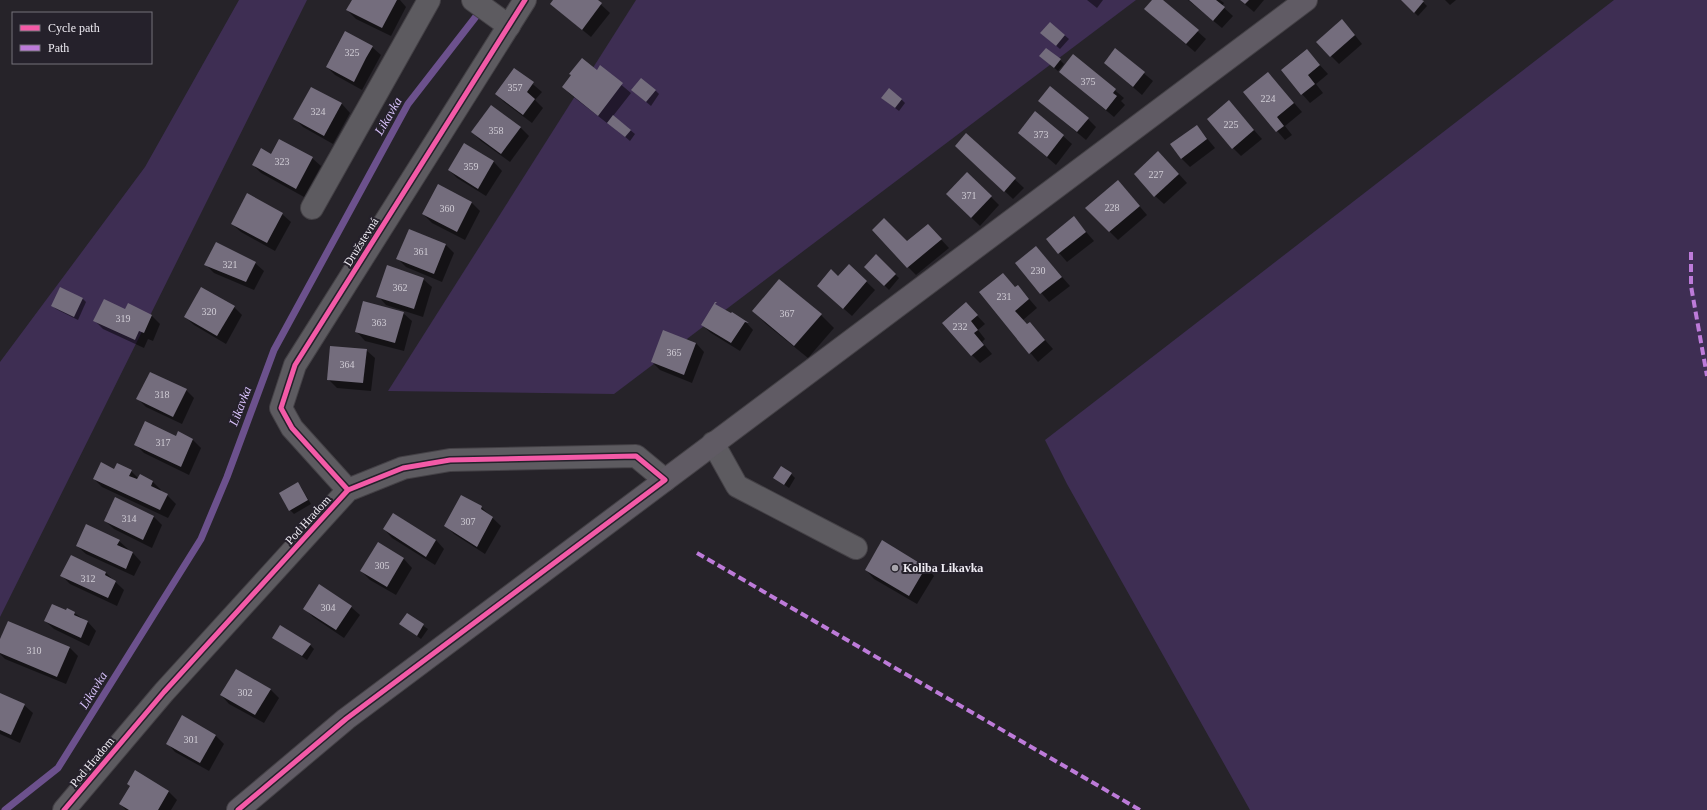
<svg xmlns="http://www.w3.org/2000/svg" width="1707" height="810" font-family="'Times New Roman',serif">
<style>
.green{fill:#3e2e53}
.shadow{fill:#0007}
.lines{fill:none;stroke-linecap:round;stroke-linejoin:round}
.stream{stroke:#6c518d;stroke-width:7}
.building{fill:#746d7d}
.minor-casing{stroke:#444146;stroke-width:24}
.major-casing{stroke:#444146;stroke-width:24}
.minor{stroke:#5d5b60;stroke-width:22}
.major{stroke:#605b64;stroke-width:22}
.quiet{stroke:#bd7bd9;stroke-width:4;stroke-dasharray:8 4;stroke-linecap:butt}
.cycleway-casing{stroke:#25212b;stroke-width:8}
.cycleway{stroke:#f35aa7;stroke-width:5}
.poi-dot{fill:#a8a5ac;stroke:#25212b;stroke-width:1.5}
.labels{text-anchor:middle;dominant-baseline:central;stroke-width:4;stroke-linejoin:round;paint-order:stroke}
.number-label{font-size:10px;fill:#d0ccd5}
.street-label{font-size:12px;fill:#eeebf2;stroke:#25212b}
.poi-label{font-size:12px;font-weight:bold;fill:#eeebf2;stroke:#25212b;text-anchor:start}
.water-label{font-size:13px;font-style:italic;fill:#d7c1f9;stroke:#25212b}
</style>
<rect width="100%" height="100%" fill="#262329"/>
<!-- green -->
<g class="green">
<polygon points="239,0 307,0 0,617 0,362 145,167"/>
<polygon points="636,0 1136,0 614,394 388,391"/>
<polygon points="1614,0 1707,0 1707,810 1250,810 1067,484 1045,440"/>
</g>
<!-- shadow -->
<g class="shadow">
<polygon points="353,0 400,0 406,7 391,36 356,19 347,10"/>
<polygon points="554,0 596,0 610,13 591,37 551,4"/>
<polygon points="1087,0 1103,0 1097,8"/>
<polygon points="1153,0 1162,0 1206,39 1195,52 1154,17"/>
<polygon points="1188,0 1220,0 1224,3 1222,6 1233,16 1222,28"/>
<polygon points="1240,0 1264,0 1254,12"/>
<polygon points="1402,0 1421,0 1427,6 1418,16"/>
<polygon points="1445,0 1456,0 1450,5"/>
<polygon points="1050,23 1069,39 1060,49 1046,37"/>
<polygon points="1350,29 1362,44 1339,64 1331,56"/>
<polygon points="346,32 372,47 381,55 362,90 335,75 327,67"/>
<polygon points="1116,50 1153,81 1142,95 1105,63"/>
<polygon points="1306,50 1328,74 1316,84 1323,93 1310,103 1302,94"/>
<polygon points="1074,56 1124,98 1121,101 1125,105 1114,117 1060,72"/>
<polygon points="1045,60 1060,60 1064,64 1058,71"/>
<polygon points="600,67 631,93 613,116 635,134 630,141 608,122 607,123 571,95 563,87 597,71"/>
<polygon points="515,69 542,92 535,100 543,108 532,123 504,102 496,94"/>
<polygon points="1276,82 1302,112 1285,126 1292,135 1285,140 1244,92"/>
<polygon points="311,88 342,104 350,113 333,144 303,127 294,118"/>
<polygon points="632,90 655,90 659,94 651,106"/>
<polygon points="882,98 901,99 905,103 899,111"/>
<polygon points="1039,101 1088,119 1096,127 1086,140"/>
<polygon points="1229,102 1262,139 1241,156 1233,148"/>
<polygon points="491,107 521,128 529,136 510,162 481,141 472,132"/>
<polygon points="1197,126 1215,148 1190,167 1181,158"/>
<polygon points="1019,133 1063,136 1072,144 1056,165"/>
<polygon points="966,134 1024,188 1013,199 965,154"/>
<polygon points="465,144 494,162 502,171 486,196 457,178 449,170"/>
<polygon points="271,155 312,158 321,166 304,197 261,173 253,165"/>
<polygon points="1167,161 1187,183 1164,204 1155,196"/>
<polygon points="967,173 999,205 980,226 947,194"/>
<polygon points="1118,181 1147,215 1118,240 1086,208"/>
<polygon points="438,186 472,203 480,211 465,240 432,223 423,214"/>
<polygon points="282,214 291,222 275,251 241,232 232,224"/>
<polygon points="1074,218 1094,241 1067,262 1047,239"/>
<polygon points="410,230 446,245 454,253 442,282 406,267 398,259"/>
<polygon points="936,234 949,248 916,275 908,267 907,243"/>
<polygon points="1036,247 1070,286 1049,302 1016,263"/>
<polygon points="876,256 899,278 889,290 866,267"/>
<polygon points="255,263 264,271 254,290 214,273 206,265"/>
<polygon points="849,265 875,290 852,316 827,294 838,277"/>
<polygon points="1003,274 1016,288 1018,286 1037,308 1023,320 1028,325 1038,332 1053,349 1038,362 980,292"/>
<polygon points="423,279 432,287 423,317 386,305 378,296"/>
<polygon points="779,280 821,315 834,328 808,358 766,324 753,311"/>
<polygon points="82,298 86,302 78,320 56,309 52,305"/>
<polygon points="128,304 152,316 160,324 153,341 148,339 144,348 103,329 95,321 125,310"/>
<polygon points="966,304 985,324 978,330 985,339 982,342 992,354 980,363 972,355"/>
<polygon points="234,307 242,315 226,344 194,325 185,317"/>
<polygon points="403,313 412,321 404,351 365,341 357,332"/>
<polygon points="745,321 753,330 740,351 711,333 702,325"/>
<polygon points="696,343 704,352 692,383 660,370 652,362"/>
<polygon points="366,350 375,358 371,391 337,388 328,379"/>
<polygon points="186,390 194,398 182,424 146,407 138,399"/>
<polygon points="176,437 192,439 201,448 189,475 144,453 135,444"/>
<polygon points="115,470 131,471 139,479 153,482 161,490 160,492 167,495 176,504 168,518 102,487 94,479"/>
<polygon points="791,474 795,478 789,488 775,478"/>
<polygon points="297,483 301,487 311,504 294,514 290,510"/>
<polygon points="481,507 501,526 485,554 454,534 446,526"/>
<polygon points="393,515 436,540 444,549 435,565 392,538 384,529"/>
<polygon points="154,517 162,525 152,548 114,529 105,521"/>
<polygon points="119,541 128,549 127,550 133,553 141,562 134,576 86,554 77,546"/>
<polygon points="378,544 404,559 412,568 396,595 370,580 361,571"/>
<polygon points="926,567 934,576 917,604 874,579 866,570"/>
<polygon points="106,573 124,590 117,606 70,584 62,576"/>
<polygon points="351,607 360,615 344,638 313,617 305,609"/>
<polygon points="68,609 88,622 96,631 89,646 54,629 45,621 66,612"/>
<polygon points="407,615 428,629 421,639 401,624"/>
<polygon points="273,637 310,645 314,649 307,660"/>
<polygon points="0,641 70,648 78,656 66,684 5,659 0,654"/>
<polygon points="271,690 279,698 264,723 229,704 221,695"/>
<polygon points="0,694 24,705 33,713 20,743 0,734"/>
<polygon points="215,735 224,744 209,771 175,752 167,743"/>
<polygon points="168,791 177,800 171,810 126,810 120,804"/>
</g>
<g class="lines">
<!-- stream -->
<polyline class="stream" points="5,810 58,768 201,539 227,477 274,350 408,104 481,10"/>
</g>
<!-- building -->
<g class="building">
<polygon points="352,0 397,0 382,28 346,10"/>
<polygon points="553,0 598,0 602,3 582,30 550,4"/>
<polygon points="1152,0 1163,0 1199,30 1186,44 1144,9"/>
<polygon points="1189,0 1216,0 1225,7 1213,21"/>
<polygon points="1240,0 1249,0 1245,4"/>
<polygon points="1401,0 1422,0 1424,1 1414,13"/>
<polygon points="1342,19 1355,35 1330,57 1316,42"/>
<polygon points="1050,22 1065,35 1056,46 1040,33"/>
<polygon points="345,31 373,46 366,58 354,82 326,67"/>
<polygon points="1046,48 1061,59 1054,68 1039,56"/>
<polygon points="1115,48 1145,72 1133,87 1104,63"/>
<polygon points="1307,49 1320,65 1308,75 1315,84 1301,95 1281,70"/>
<polygon points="1073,54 1116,89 1113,93 1117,96 1106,110 1059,72"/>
<polygon points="582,58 597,70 600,65 623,83 598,116 562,87 571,75 569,74"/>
<polygon points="514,68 534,82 527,92 535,99 523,115 495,94"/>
<polygon points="1268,72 1294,103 1277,117 1284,126 1276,132 1243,92"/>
<polygon points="641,78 656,90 646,102 631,90"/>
<polygon points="1050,86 1089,118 1077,132 1038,101"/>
<polygon points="311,87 342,103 324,136 293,119"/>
<polygon points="889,88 902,99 895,108 881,98"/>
<polygon points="1229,100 1254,130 1232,149 1207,119"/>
<polygon points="491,105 521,127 501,154 471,132"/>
<polygon points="1035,111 1064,135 1047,157 1018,133"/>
<polygon points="613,115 631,130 625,137 607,123"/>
<polygon points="1197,125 1207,139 1181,159 1170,144"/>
<polygon points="966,133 1016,178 1004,192 955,146"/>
<polygon points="279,139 313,157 296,189 252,165 261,148 271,154"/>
<polygon points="464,143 494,161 478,189 448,170"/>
<polygon points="1158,151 1179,174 1154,197 1134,174"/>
<polygon points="967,172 992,196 971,218 946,194"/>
<polygon points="1118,180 1140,206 1109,232 1085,208"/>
<polygon points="438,184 472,202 457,232 422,214"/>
<polygon points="247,193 283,213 267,243 231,224"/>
<polygon points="1074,216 1086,232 1058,254 1046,239"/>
<polygon points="884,218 907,241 928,224 942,239 907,268 872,230"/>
<polygon points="409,229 446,244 434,274 396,259"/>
<polygon points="216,242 256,262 246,282 204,265"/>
<polygon points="1036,246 1062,277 1040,294 1015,263"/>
<polygon points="876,254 896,274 884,286 864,267"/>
<polygon points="849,264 867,281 843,309 817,286 831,269 838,276"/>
<polygon points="387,265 424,278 414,309 376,297"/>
<polygon points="1003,273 1015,287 1018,285 1029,299 1015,311 1027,324 1030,322 1045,340 1029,354 979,292"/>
<polygon points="779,279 822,314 794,346 752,311"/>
<polygon points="60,287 83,298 74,317 51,306"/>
<polygon points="201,287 235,306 217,336 184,317"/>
<polygon points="104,299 125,309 128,303 152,315 144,333 139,331 135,340 93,321"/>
<polygon points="363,301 404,312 395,343 355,332"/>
<polygon points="715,302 717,302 715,304 731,313 732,312 749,323 745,322 731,343 701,325"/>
<polygon points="966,302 978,315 971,321 978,330 974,333 984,345 971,356 942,323"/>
<polygon points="663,330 696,343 684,375 651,362"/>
<polygon points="330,346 367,349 363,383 327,380"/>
<polygon points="150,372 187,389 173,417 136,399"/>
<polygon points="145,421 176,436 178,431 193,439 181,467 134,445"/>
<polygon points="101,462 114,469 117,463 132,470 129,476 137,479 140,474 153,481 151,486 168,494 160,510 93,479"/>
<polygon points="781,466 792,473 784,485 773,478"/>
<polygon points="298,482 308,500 289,511 279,493"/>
<polygon points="461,495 482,506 481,509 493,517 477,547 444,526"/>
<polygon points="115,497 154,516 143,540 104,521"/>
<polygon points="393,513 436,540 426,557 383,529"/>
<polygon points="86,524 120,540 117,545 133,552 126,569 76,546"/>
<polygon points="882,540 926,567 909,596 865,570"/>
<polygon points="378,542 404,558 387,587 360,571"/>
<polygon points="71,555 106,572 105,575 116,581 108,598 60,576"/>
<polygon points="319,584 352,606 336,630 303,609"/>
<polygon points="52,604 66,610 67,608 75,612 74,615 88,621 81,638 44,621"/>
<polygon points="407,613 424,624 417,636 399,624"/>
<polygon points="8,621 70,647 57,677 0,653 0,639"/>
<polygon points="280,625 311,644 302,656 272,638"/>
<polygon points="236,669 271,689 255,715 220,695"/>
<polygon points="0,693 25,704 11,735 0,730"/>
<polygon points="182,715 216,735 200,763 166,744"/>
<polygon points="135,770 169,791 158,810 129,810 119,804 130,786 127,784"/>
</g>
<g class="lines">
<defs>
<g id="minor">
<polyline points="473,0 509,26"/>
<polyline points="312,208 429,0"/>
<polyline points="713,443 737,486 856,548"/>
<polyline points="348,490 292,428 281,408 295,365 525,0"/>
<polyline points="64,810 164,692 348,490 403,468 450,460 636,456 665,480"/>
</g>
<polyline id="major" points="238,810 346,719 1306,0"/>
</defs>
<!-- minor casing -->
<use href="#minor" class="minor-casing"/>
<!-- major casing -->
<use href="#major" class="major-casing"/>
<!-- minor -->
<use href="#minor" class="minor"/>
<!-- major -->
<use href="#major" class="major"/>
<!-- quiet -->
<g class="quiet">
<polyline points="1691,252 1691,286 1707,376"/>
<polyline points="697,553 1140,810"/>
</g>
<defs>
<g id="cycleway">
<polyline points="348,490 292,428 281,408 295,365 525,0"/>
<polyline points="64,810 164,692 348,490 403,468 450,460 636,456 665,480 346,719 238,810"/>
</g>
</defs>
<!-- cycleway casing -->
<use href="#cycleway" class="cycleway-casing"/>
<!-- cycleway -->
<use href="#cycleway" class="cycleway"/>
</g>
<!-- markers -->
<circle class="poi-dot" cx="895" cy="568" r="4"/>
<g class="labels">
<!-- number labels -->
<g class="number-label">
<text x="352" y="52">325</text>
<text x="1088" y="81">375</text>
<text x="515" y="87">357</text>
<text x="1268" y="98">224</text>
<text x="318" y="111">324</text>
<text x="1231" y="124">225</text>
<text x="496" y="130">358</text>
<text x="1041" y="134">373</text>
<text x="282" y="161">323</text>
<text x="471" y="166">359</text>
<text x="1156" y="174">227</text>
<text x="969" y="195">371</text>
<text x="1112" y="207">228</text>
<text x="447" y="208">360</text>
<text x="421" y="251">361</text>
<text x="230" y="264">321</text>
<text x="1038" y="270">230</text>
<text x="400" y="287">362</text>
<text x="1004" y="296">231</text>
<text x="209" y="311">320</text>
<text x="787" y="313">367</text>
<text x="123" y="318">319</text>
<text x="379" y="322">363</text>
<text x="960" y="326">232</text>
<text x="674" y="352">365</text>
<text x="347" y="364">364</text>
<text x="162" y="394">318</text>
<text x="163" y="442">317</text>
<text x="129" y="518">314</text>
<text x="468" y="521">307</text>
<text x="382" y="565">305</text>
<text x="88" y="578">312</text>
<text x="328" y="607">304</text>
<text x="34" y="650">310</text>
<text x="245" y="692">302</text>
<text x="191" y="739">301</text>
</g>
<!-- street labels -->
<g class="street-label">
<text transform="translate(361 242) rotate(-58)">Družstevná</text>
<text transform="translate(308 520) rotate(-48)">Pod Hradom</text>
<text transform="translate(92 762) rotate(-50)">Pod Hradom</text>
</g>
<!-- poi labels -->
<g class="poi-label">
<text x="903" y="568">Koliba Likavka</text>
</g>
<!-- water labels -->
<g class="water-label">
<text transform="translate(388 116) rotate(-60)">Likavka</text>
<text transform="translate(240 406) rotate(-69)">Likavka</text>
<text transform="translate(93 690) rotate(-58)">Likavka</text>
</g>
</g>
<!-- legend -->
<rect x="12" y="12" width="140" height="52" fill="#25212b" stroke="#75727b"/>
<rect x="20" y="25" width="20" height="6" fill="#f35aa7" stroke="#75727b"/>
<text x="48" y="32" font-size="12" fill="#eeebf2">Cycle path</text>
<rect x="20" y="45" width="20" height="6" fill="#bd7bd9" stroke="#75727b"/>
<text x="48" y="52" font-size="12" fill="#eeebf2">Path</text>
</svg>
